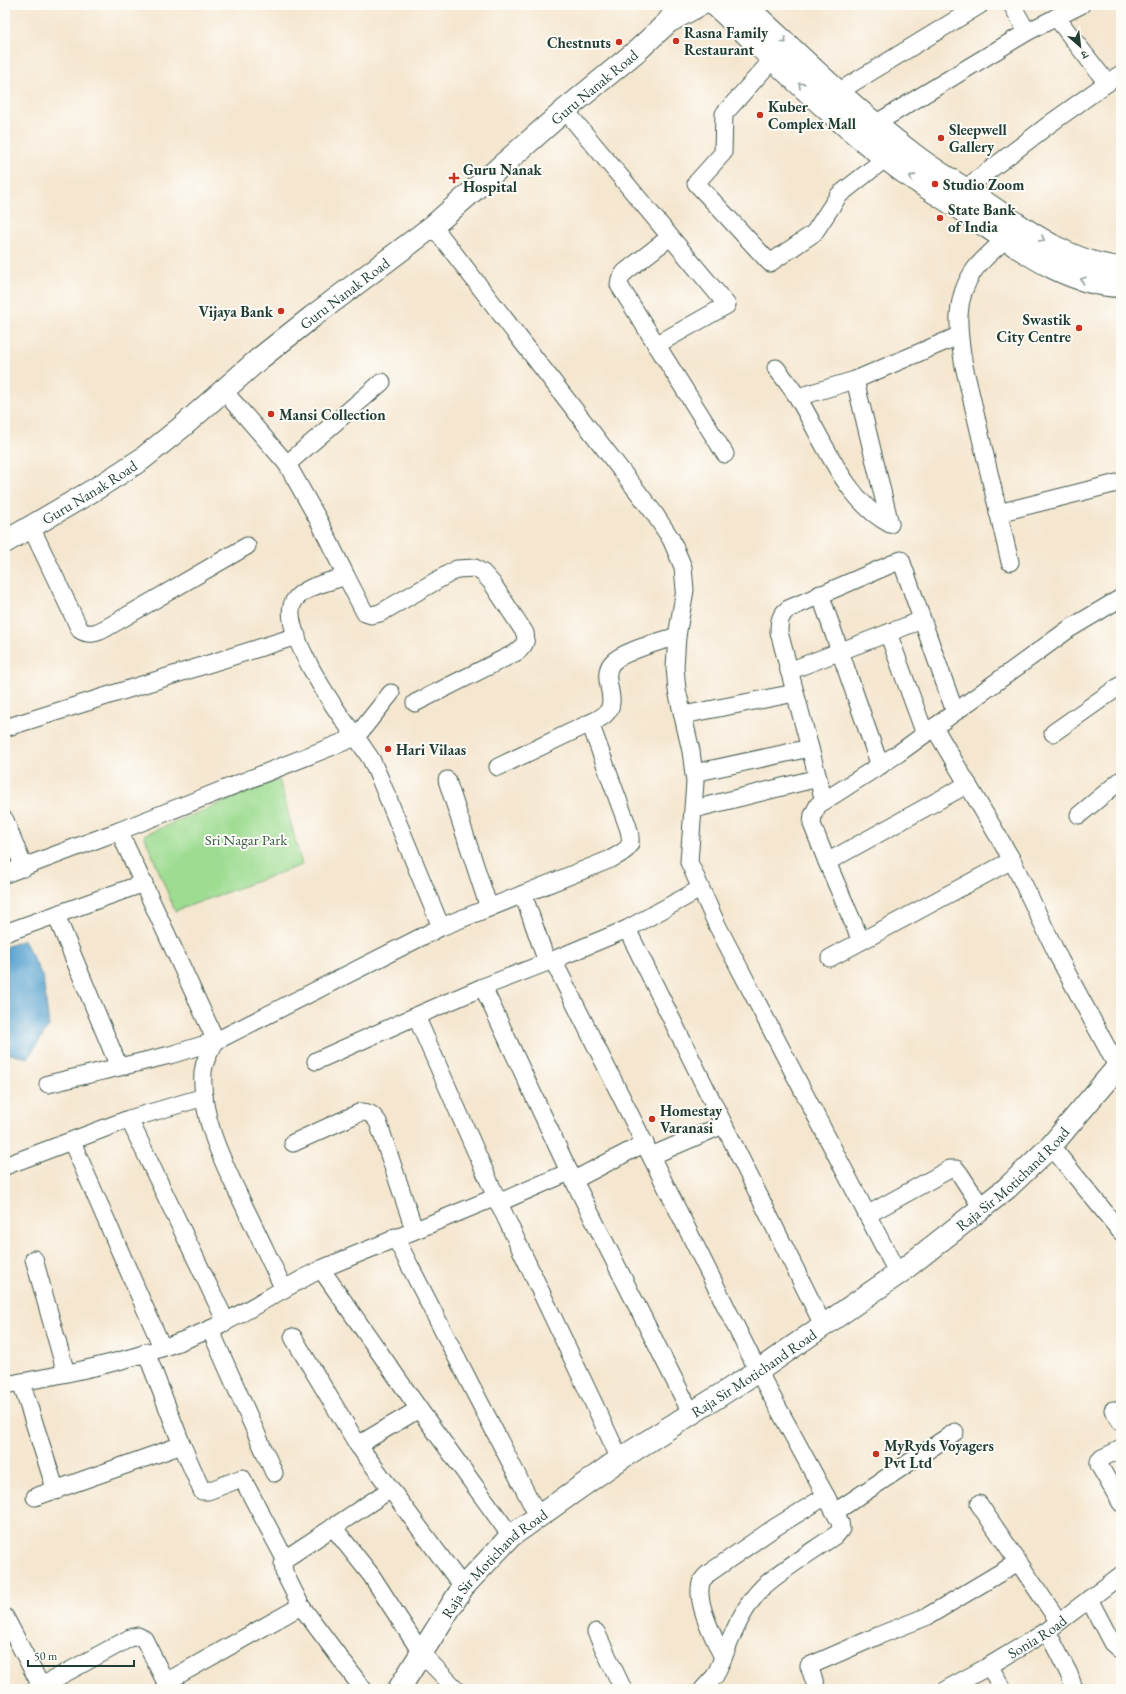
<svg xmlns="http://www.w3.org/2000/svg" width="1126" height="1694" font-family="'EB Garamond','Noto Serif Devanagari',serif">
<style>
.green{fill:#9ddc91;stroke:#5e8c62}
.water{fill:#57a1cf;stroke:#3b6f82}
.lines{fill:none;stroke-linecap:round;stroke-linejoin:round}
.street-casing{stroke:#3f564b;stroke-width:19}
.secondary-casing{stroke:#3f564b;stroke-width:24}
.primary-casing{stroke:#3f564b;stroke-width:24}
.street{stroke:#fff;stroke-width:17}
.secondary{stroke:#fff;stroke-width:22}
.primary{stroke:#fff;stroke-width:22}
.oneway{stroke:#8f9e9a}
.poi-dot{fill:#c8321e;stroke:#fdfcf7;stroke-width:1.5}
.labels{text-anchor:middle;dominant-baseline:central;stroke-width:4;stroke-linejoin:round;paint-order:stroke}
.poi-label{font-size:15px;font-weight:bold;fill:#1f3d34;stroke:#fdfcf7;text-anchor:start}
.street-label{font-size:15px;fill:#1f3d34;stroke:#fdfcf7}
.park-label{font-size:15px;fill:#385d47;stroke:#fdfcf7}
</style>
<rect width="100%" height="100%" fill="#fdfcf7"/>
<filter id="ink" filterUnits="userSpaceOnUse"><feTurbulence type="fractalNoise" baseFrequency=".025" numOctaves="2"/><feDisplacementMap in="SourceGraphic" scale="8" xChannelSelector="R" yChannelSelector="G"/><feConvolveMatrix kernelMatrix="1 2 1 2 8 2 1 2 1" color-interpolation-filters="sRGB"/></filter>
<filter id="wash" filterUnits="userSpaceOnUse"><feTurbulence type="fractalNoise" baseFrequency=".012" numOctaves="4" result="noise"/><feDisplacementMap in="SourceGraphic" scale="16" xChannelSelector="R" yChannelSelector="G"/><feGaussianBlur stdDeviation="0.9" result="paint"/><feColorMatrix in="noise" values="0 0 0 0 0 0 0 0 0 0 0 0 0 0 0 0 0 1.4 0 .05"/><feComposite in="paint" operator="in"/></filter>
<g filter="url(#wash)">
<rect width="100%" height="100%" fill="#f5e6cf"/>
<!-- green -->
<polygon class="green" points="279,779 302,865 175,911 144,835"/>
<!-- water -->
<polygon class="water" points="24,940 43,977 49,1026 28,1058 5,1053 5,947"/>
</g>
<g filter="url(#ink)">
<g class="lines">
<defs>
<g id="street">
<polyline points="1012,5 1027,32 1081,5"/>
<polyline points="1056,17 1107,83 1121,74"/>
<polyline points="773,59 724,114 723,153 696,183 770,263 814,233 839,195 886,158"/>
<polyline points="838,92 980,5"/>
<polyline points="565,110 727,305 656,345"/>
<polyline points="875,124 1027,32"/>
<polyline points="965,189 1051,123 1107,83"/>
<polyline points="433,226 654,513 671,539 683,567 685,590 677,636 675,667 677,690 691,751 695,782 689,862 717,925 898,1274"/>
<polyline points="670,237 625,272 620,279 619,285 725,454"/>
<path d="M776 368C784 378 792 388 798 398 823 439 846 502 890 524"/>
<polyline points="855,380 890,524"/>
<path d="M223 390 287 464 319 521 346 576C330 582 304 586 294 601 277 627 339 715 356 737L391 693"/>
<polyline points="798,397 855,380 958,336"/>
<polyline points="287,464 382,382"/>
<polyline points="998,513 1121,482"/>
<path d="M31 527 80 630C89 636 97 633 106 628L247 546"/>
<path d="M1010 562 964 366C958 332 953 299 975 269 986 255 1002 243 1015 231"/>
<path d="M346 576 365 613 371 615 380 613 457 569 475 568 483 573 492 583 525 633C527 642 524 646 517 652L415 703"/>
<polyline points="820,594 880,766"/>
<polyline points="888,633 925,734"/>
<polyline points="789,671 922,620"/>
<polyline points="683,715 795,693"/>
<path d="M590 723C597 720 604 717 608 711 618 698 600 677 612 663 622 651 662 641 677 636"/>
<polyline points="934,727 1012,860 1060,960 1118,1068"/>
<polyline points="5,728 297,636"/>
<polyline points="1053,733 1121,685"/>
<polyline points="694,773 810,748"/>
<polyline points="447,780 489,908"/>
<path d="M824 801 779 632C779 622 780 615 788 609L901 560 955 712"/>
<polyline points="694,809 818,778"/>
<polyline points="1079,815 1121,780"/>
<polyline points="5,820 24,868"/>
<polyline points="827,862 968,784"/>
<polyline points="5,874 119,831"/>
<polyline points="523,894 547,962"/>
<polyline points="56,915 119,1067"/>
<polyline points="627,929 823,1325"/>
<polyline points="5,933 144,883"/>
<polyline points="861,941 827,862 812,824 813,815 818,805 899,753 1069,629 1121,598"/>
<polyline points="830,958 1012,860"/>
<path d="M553 960 758 1371 840 1522 841 1529 837 1534C813 1551 786 1567 764 1586 744 1605 733 1633 723 1658"/>
<polyline points="483,987 566,1165 691,1413"/>
<polyline points="316,1061 416,1016"/>
<polyline points="48,1084 170,1055 216,1041 119,831 356,737 371,759 380,779 441,927"/>
<polyline points="129,1119 226,1322"/>
<polyline points="72,1142 162,1347"/>
<path d="M293 1143 361 1112C370 1112 373 1115 378 1122L414 1229"/>
<polyline points="1051,1146 1121,1232"/>
<polyline points="651,1156 723,1125"/>
<polyline points="5,1166 129,1119 204,1097"/>
<polyline points="574,1180 645,1143"/>
<path d="M496 1197 321 1269 284 1289C271 1263 259 1236 246 1210 226 1168 200 1120 203 1072 204 1060 210 1051 216 1041L441 927 611 859C629 849 634 847 628 827L590 723 498 767"/>
<polyline points="498,1203 569,1172"/>
<polyline points="867,1215 950,1169 956,1169 960,1174 982,1208"/>
<polyline points="395,1237 538,1516"/>
<polyline points="34,1259 66,1373"/>
<polyline points="321,1269 419,1409 511,1536"/>
<polyline points="210,1329 274,1473"/>
<polyline points="293,1337 358,1445 419,1409"/>
<polyline points="21,1382 56,1491"/>
<path d="M5 1385C79 1372 157 1356 225 1322 245 1312 264 1300 284 1289"/>
<polyline points="1113,1410 1121,1422"/>
<polyline points="182,1445 202,1491 208,1491 242,1478 285,1559"/>
<polyline points="358,1445 463,1587"/>
<polyline points="1121,1449 1102,1458 1099,1461 1099,1465 1121,1503"/>
<polyline points="620,1459 496,1197 416,1016 483,987 553,960 627,929 700,889"/>
<polyline points="35,1497 182,1445 146,1352"/>
<polyline points="979,1504 1059,1622"/>
<polyline points="835,1512 955,1432"/>
<polyline points="333,1527 371,1575 422,1654 456,1689"/>
<polyline points="1089,1599 1112,1643 1121,1651"/>
<polyline points="5,1617 41,1686"/>
<polyline points="1047,1631 1069,1674 1074,1689"/>
<polyline points="596,1632 623,1689"/>
<polyline points="989,1666 1003,1689"/>
<polyline points="166,1682 301,1606"/>
<polyline points="36,1689 130,1638 138,1636 144,1639 169,1689"/>
<polyline points="363,1689 301,1606 284,1572 283,1564 285,1559 391,1489"/>
<path d="M703 1689 715 1676 723 1658C715 1639 695 1603 701 1583 702 1579 706 1576 709 1573L774 1528 826 1496"/>
<polyline points="817,1689 809,1666 880,1635 928,1616 1018,1562"/>
<path id="s1" d="M947 1689 989 1666 1047 1631 1121 1575"/>
</g>
<g id="secondary">
<polyline points="670,21 699,5"/>
<path id="s2" d="M5 542 97 488 142 459 183 426 259 359 312 317 433 226 565 110 638 50 667 23 681 5"/>
<path id="s3" d="M399 1689 463 1587 511 1536 620 1459 758 1371 898 1274 959 1226 1007 1188 1051 1146 1121 1063"/>
</g>
<g id="primary">
<path d="M715 5C776 61 834 121 901 170 925 187 950 202 974 218 1019 248 1066 285 1121 286"/>
<path d="M745 5C800 56 853 109 913 154 936 172 962 186 986 203 1027 231 1070 263 1121 268"/>
</g>
</defs>
<!-- street casing -->
<use href="#street" class="street-casing"/>
<!-- secondary casing -->
<use href="#secondary" class="secondary-casing"/>
<!-- primary casing -->
<use href="#primary" class="primary-casing"/>
<!-- street -->
<use href="#street" class="street"/>
<!-- secondary -->
<use href="#secondary" class="secondary"/>
<!-- primary -->
<use href="#primary" class="primary"/>
</g>
<!-- one-way arrows -->
<defs><path id="oneway-chevron" d="M-2-3.5L2.5 0L-2 3.5" fill="none" stroke-width="1.6" stroke-linecap="round" stroke-linejoin="round"/></defs>
<g class="oneway">
<use href="#oneway-chevron" transform="translate(784 41) rotate(43)"/>
<use href="#oneway-chevron" transform="translate(801 85) rotate(-137)"/>
<use href="#oneway-chevron" transform="translate(912 177) rotate(-147)"/>
<use href="#oneway-chevron" transform="translate(1042 239) rotate(30)"/>
<use href="#oneway-chevron" transform="translate(1083 280) rotate(-161)"/>
</g>
</g>
<!-- markers -->
<g class="poi-dot">
<circle cx="676" cy="41" r="4"/>
<circle cx="619" cy="42" r="4"/>
<circle cx="760" cy="115" r="4"/>
<circle cx="941" cy="138" r="4"/>
<path d="M452 172h4v4h4v4h-4v4h-4v-4h-4v-4h4z"/>
<circle cx="935" cy="184" r="4"/>
<circle cx="940" cy="218" r="4"/>
<circle cx="281" cy="311" r="4"/>
<circle cx="1079" cy="328" r="4"/>
<circle cx="271" cy="414" r="4"/>
<circle cx="388" cy="749" r="4"/>
<circle cx="652" cy="1119" r="4"/>
<circle cx="876" cy="1454" r="4"/>
</g>
<g class="labels">
<!-- poi labels -->
<g class="poi-label">
<text x="684" y="32">Rasna Family<tspan x="684" dy="17">Restaurant</tspan></text>
<text x="611" y="42" text-anchor="end">Chestnuts</text>
<text x="768" y="106">Kuber<tspan x="768" dy="17">Complex Mall</tspan></text>
<text x="949" y="129">Sleepwell<tspan x="949" dy="17">Gallery</tspan></text>
<text x="463" y="169">Guru Nanak<tspan x="463" dy="17">Hospital</tspan></text>
<text x="943" y="184">Studio Zoom</text>
<text x="948" y="209">State Bank<tspan x="948" dy="17">of India</tspan></text>
<text x="273" y="311" text-anchor="end">Vijaya Bank</text>
<text x="1071" y="319" text-anchor="end">Swastik<tspan x="1071" dy="17">City Centre</tspan></text>
<text x="279" y="414">Mansi Collection</text>
<text x="396" y="749">Hari Vilaas</text>
<text x="660" y="1110">Homestay<tspan x="660" dy="17">Varanasi</tspan></text>
<text x="884" y="1445">MyRyds Voyagers<tspan x="884" dy="17">Pvt Ltd</tspan></text>
</g>
<!-- street labels -->
<g class="street-label">
<text stroke="none"><textPath href="#s2" startOffset="746">Guru Nanak Road</textPath></text>
<text stroke="none"><textPath href="#s2" startOffset="422">Guru Nanak Road</textPath></text>
<text stroke="none"><textPath href="#s2" startOffset="98">Guru Nanak Road</textPath></text>
<text stroke="none"><textPath href="#s3" startOffset="807">Raja Sir Motichand Road</textPath></text>
<text stroke="none"><textPath href="#s3" startOffset="483">Raja Sir Motichand Road</textPath></text>
<text stroke="none"><textPath href="#s3" startOffset="159">Raja Sir Motichand Road</textPath></text>
<text stroke="none"><textPath href="#s1" startOffset="104">Sonia Road</textPath></text>
</g>
<!-- park labels -->
<g class="park-label">
<text x="246" y="839">Sri Nagar Park</text>
</g>
</g>
<!-- margin -->
<rect width="1126" height="1694" fill="none" stroke="#fdfcf7" stroke-width="20"/>
<!-- north arrow -->
<g transform="translate(1080 46) rotate(152)" stroke="#fdfcf7" stroke-width="3" paint-order="stroke">
<path d="M0-3L7 15L0 10L-7 15Z" fill="#1f3d34"/>
<text y="-6" font-size="11" font-weight="bold" text-anchor="middle" fill="#1f3d34">उ</text>
</g>
<!-- scale -->
<path d="M28 1660v6h106v-6" fill="none" stroke="#1f3d34" stroke-width="2"/>
<text x="34" y="1660" font-size="12" fill="#1f3d34" stroke="#fdfcf7" stroke-width="3" paint-order="stroke">50 m</text>
</svg>
